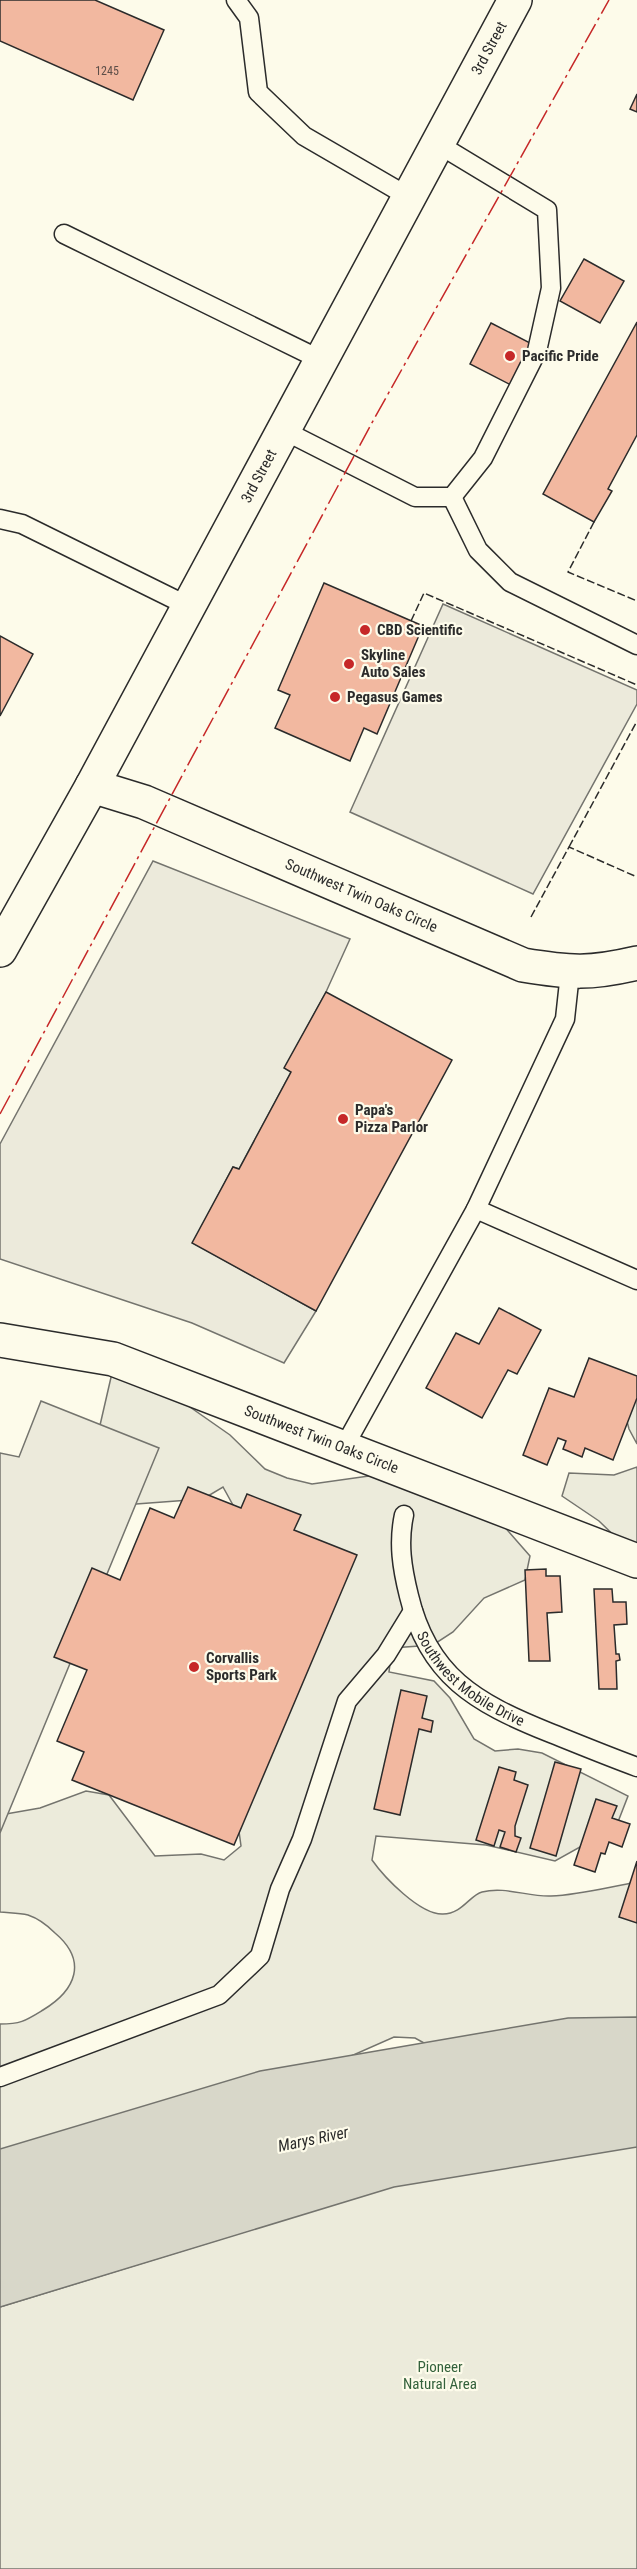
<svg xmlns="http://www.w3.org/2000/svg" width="637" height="2569" font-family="'Roboto Condensed',sans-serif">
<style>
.green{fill:#ecebdb;stroke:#74746e;stroke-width:1.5}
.parking{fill:#eceadb;stroke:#74746e;stroke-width:1.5}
.water{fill:#d8d7c9;stroke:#74746e;stroke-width:1.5}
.building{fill:#f2b8a0;stroke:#2b2b2b;stroke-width:1.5}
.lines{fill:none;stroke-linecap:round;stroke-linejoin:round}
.lane-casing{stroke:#2b2b2b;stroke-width:21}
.street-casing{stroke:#2b2b2b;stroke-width:36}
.highway-casing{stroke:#2b2b2b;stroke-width:36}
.lane{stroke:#fdfbea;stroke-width:18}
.street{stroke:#fdfbea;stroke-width:33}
.highway{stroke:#fdfbea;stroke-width:33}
.fence{stroke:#2b2b2b;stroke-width:1.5;stroke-dasharray:8 3;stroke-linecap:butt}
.power{stroke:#c62828;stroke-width:1.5;stroke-dasharray:21 4.5 3 4.5;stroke-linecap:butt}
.poi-dot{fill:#c62828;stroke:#fdfbea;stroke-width:2}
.labels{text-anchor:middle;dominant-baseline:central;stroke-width:4.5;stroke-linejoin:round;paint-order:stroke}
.number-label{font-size:12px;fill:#5d4e48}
.street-label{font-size:15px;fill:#2b2b2b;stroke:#fdfbea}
.poi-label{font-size:15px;font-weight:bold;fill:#2b2b2b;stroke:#fdfbea;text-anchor:start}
.park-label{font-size:15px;fill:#34623c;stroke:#fdfbea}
.water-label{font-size:16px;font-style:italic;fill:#2b2b2b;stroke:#fdfbea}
</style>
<rect width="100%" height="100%" fill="#fdfbea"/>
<!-- green -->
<g class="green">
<path d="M112 1373 154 1382 230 1435 265 1469 287 1478 312 1484 383 1474 487 1507 530 1556 525 1580 484 1598 453 1632 433 1645 392 1648 389 1672 434 1681 450 1698 474 1739 495 1751 518 1749 542 1753 628 1796 616 1827 555 1861 486 1845 376 1836 372 1860C384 1877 420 1915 443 1914 462 1914 470 1895 482 1892 505 1886 528 1897 551 1896 579 1895 609 1887 637 1882V2053L435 2049 415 2038 394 2037 222 2113 0 2154V2024C21 2024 25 2021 43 2010 76 1990 88 1961 55 1933 48 1926 37 1918 28 1915 19 1913 9 1913 0 1912V1815L40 1808 86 1791 109 1795 155 1856 201 1854 224 1860 241 1846 238 1824 271 1574 223 1487 203 1499 136 1504 115 1513 95 1447Z"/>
<polygon points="637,1398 637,1444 629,1429 623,1406"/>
<polygon points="637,1467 637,1554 631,1552 599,1521 562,1496 569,1473 614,1475"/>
<polygon points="637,2111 637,2569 0,2569 0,2307"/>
</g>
<!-- parking -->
<g class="parking">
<polygon points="443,604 637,690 637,704 533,894 350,812"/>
<polygon points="153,861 350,939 326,992 285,1068 291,1072 239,1169 233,1167 193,1243 316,1311 284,1363 192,1323 0,1259 0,1144"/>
<polygon points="41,1401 159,1448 0,1833 0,1453 19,1457"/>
</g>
<!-- water -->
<polygon class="water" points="637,2017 637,2147 394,2187 0,2307 0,2149 260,2071 568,2018"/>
<!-- building -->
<g class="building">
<polygon points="0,0 95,0 164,30 133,100 0,41"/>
<polygon points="637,94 637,112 630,109"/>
<polygon points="584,259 624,281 600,323 560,301"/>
<polygon points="637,322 637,435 608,489 612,491 594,522 543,494"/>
<polygon points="491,323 532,344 511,385 470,364"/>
<polygon points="324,583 423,626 377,734 364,728 350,761 275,728 290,695 278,690"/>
<polygon points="0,636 33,654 0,716"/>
<polygon points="326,992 452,1060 316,1311 192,1243 233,1167 239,1169 291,1072 284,1068"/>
<polygon points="499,1308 541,1330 517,1374 508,1370 482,1418 426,1388 456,1333 479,1344"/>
<polygon points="589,1358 637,1376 637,1398 613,1460 585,1448 582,1457 568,1451 563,1449 566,1441 558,1438 547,1465 523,1455 549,1388 574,1397"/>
<polygon points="188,1487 241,1508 247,1494 301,1515 294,1530 357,1555 234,1845 72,1780 84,1752 57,1741 87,1670 54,1657 92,1568 120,1580 150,1508 174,1518"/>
<polygon points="546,1569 546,1576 560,1576 562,1612 547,1613 550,1661 529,1661 525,1570"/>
<polygon points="594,1589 612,1589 613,1602 626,1602 627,1624 614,1625 616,1654 619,1654 620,1660 616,1661 617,1689 599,1689"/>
<polygon points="401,1690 427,1696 422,1718 433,1721 431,1732 419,1729 400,1815 374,1809"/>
<polygon points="555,1762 581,1769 556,1856 530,1848"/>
<polygon points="499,1767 516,1772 514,1780 528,1785 515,1826 515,1836 521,1838 516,1852 500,1847 505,1832 499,1830 494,1846 476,1840"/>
<polygon points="596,1799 617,1806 612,1818 630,1824 622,1847 609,1842 605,1854 601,1853 595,1872 574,1865"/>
<polygon points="637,1861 637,1923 619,1917"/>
</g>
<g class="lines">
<defs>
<g id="lane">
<polyline points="236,0 249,18 258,92 304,136 409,197"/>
<polyline points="64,234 321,360"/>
<polyline points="283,430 415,497 452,497 483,458 537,351 551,288 547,210 438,144"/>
<polyline points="452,497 478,550 510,582 637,645"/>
<polyline points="0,519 22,524 188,606"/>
<polyline points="476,1209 637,1280"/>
<polyline points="344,1447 476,1209 565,1019 570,973"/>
<path id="s1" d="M404 1515C398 1543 402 1568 409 1596 428 1676 476 1703 548 1732 578 1744 607 1756 637 1767"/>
<polyline points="0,2077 219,1995 260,1956 280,1889 302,1839 347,1701 386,1655 413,1611"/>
</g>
<g id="street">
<path id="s2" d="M92 786 144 802 523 965C571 973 590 974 637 963"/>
<path id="s3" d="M0 1340 113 1359 637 1561"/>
</g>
<g id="highway">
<path id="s4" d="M0 950 92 786 515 0"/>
</g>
</defs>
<!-- lane casing -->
<use href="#lane" class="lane-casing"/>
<!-- street casing -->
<use href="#street" class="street-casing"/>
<!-- highway casing -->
<use href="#highway" class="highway-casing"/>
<!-- lane -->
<use href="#lane" class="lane"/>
<!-- street -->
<use href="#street" class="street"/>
<!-- highway -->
<use href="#highway" class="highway"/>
<!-- fence -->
<g class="fence">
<polyline points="594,522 568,572 637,601"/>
<polyline points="411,621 424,593 637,685"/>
<polyline points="569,847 637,721"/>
<polyline points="531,917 569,847 637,877"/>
</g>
<!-- power -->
<polyline class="power" points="0,1114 374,419 609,0"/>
</g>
<!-- markers -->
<g class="poi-dot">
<circle cx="510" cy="356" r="6"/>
<circle cx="365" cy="630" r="6"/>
<circle cx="349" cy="664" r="6"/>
<circle cx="335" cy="697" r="6"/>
<circle cx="343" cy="1119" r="6"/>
<circle cx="194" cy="1667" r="6"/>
</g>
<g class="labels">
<!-- number labels -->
<g class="number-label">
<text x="107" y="71">1245</text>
</g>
<!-- street labels -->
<g class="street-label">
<text stroke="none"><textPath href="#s4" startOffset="1026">3rd Street</textPath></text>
<text stroke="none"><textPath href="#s4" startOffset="540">3rd Street</textPath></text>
<text stroke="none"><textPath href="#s2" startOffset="291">Southwest Twin Oaks Circle</textPath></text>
<text stroke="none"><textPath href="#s3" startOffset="338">Southwest Twin Oaks Circle</textPath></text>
<text stroke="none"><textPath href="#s1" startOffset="190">Southwest Mobile Drive</textPath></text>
</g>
<!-- poi labels -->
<g class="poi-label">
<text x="522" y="356">Pacific Pride</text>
<text x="377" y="630">CBD Scientific</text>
<text x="361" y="655">Skyline<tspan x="361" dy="17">Auto Sales</tspan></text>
<text x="347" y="697">Pegasus Games</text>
<text x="355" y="1110">Papa's<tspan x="355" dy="17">Pizza Parlor</tspan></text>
<text x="206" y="1658">Corvallis<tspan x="206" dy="17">Sports Park</tspan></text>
</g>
<!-- park labels -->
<g class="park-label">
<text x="440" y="2367">Pioneer<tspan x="440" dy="17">Natural Area</tspan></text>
</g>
<!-- water labels -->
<g class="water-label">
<text transform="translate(313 2139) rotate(-12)">Marys River</text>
</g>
</g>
</svg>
